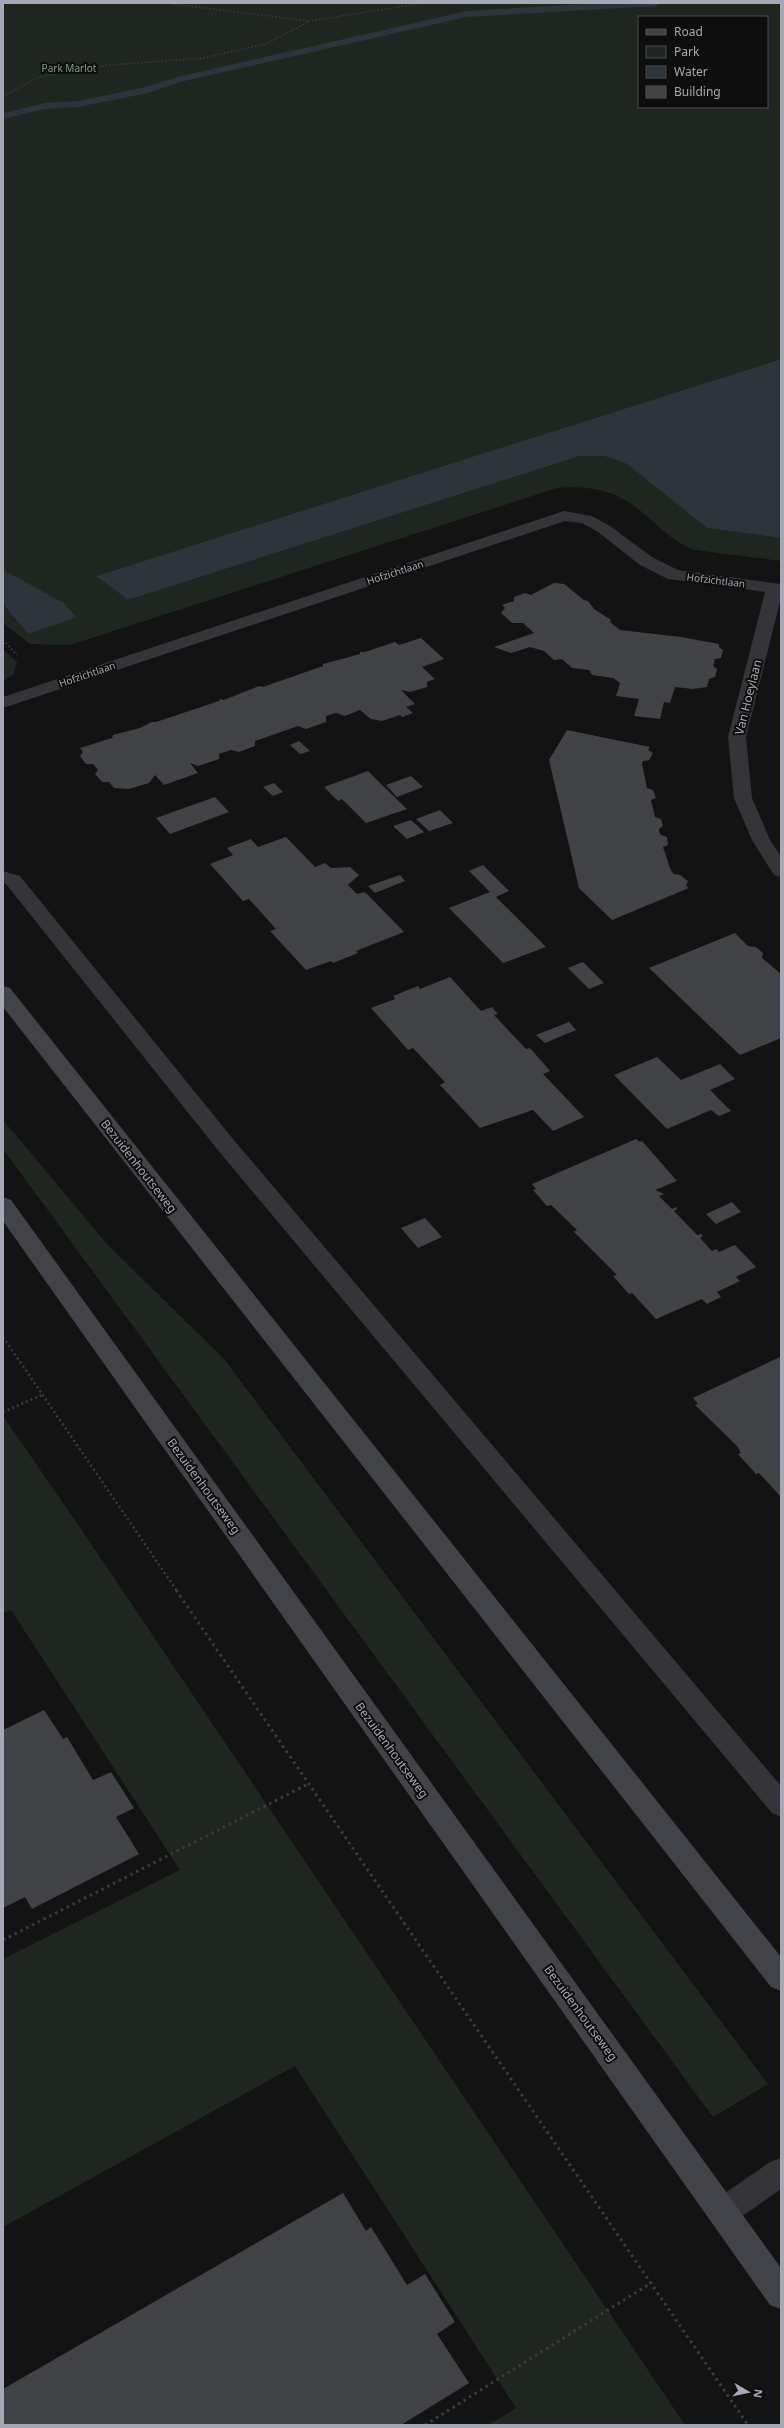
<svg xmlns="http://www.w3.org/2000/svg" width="784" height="2428" font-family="'Noto Sans',sans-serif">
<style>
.green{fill:#202721;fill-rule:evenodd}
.water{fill:#2e343c}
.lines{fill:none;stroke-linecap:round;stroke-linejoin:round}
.stream{fill:#2e343c;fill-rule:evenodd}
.building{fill:#424347}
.path-far3{stroke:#3b3c40;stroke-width:1.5;stroke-dasharray:1.5 2;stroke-linecap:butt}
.path-far2{stroke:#3b3c40;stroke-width:2;stroke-dasharray:1.5 2.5;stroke-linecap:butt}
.path-far1{stroke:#3b3c40;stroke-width:2.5;stroke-dasharray:2 3;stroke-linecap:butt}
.path{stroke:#3b3c40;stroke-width:3;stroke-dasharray:2.5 4;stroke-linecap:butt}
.lane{fill:#353539;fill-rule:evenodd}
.street{fill:#353539;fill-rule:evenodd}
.secondary{fill:#434449;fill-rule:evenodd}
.labels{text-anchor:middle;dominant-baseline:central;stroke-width:4;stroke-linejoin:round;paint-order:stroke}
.far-park-label{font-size:10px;fill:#7f9d84;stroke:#0e0e0f}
.far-street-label{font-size:10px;fill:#a6a9b3;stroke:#0e0e0f}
.street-label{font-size:12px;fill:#a6a9b3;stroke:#0e0e0f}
</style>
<rect width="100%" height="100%" fill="#131314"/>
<!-- green -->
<g class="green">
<path d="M3 3H781V359L96 576 128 600 580 456H604L627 464 707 528 781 538V561L695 550C666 540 651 515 625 500 604 488 580 486 557 488L70 645 30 644 3 623V604L28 634 19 580 3 570ZM639 17H767V107H639Z"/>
<polygon points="3,649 17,662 13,675 3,681"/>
<polygon points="3,1120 107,1244 224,1359 768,2084 713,2117 3,1149"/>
<polygon points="3,1416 81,1529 685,2425 488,2425 516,2408 295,2066 3,2227 3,1959 180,1870 11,1610 3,1613"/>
</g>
<!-- water -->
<g class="water">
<polygon points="781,359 781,538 707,528 627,464 604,456 580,456 128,600 96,576"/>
<polygon points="3,570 64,603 76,617 28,634 3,604"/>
</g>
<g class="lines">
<!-- stream -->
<polygon class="stream" points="604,3 661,3 656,6 467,17 180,82 148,93 78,107 45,109 3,119 3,113 45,103 78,101 146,87 177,77 467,11"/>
</g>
<!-- building -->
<g class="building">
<polygon points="554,583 564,584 584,600 588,601 594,609 611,620 610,622 620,630 681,637 719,644 719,647 723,650 721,658 715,659 713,666 717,669 715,677 709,679 707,687 693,689 675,687 670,703 664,702 660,719 634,716 639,699 616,696 620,683 613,678 592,675 589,670 572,668 562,659 554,660 544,651 530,647 511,653 494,647 534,633 523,623 512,623 501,613 505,608 502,605 514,601 514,597 525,593 531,595"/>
<polygon points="421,638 444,659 422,667 435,679 427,682 427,687 410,692 401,690 415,704 406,707 413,713 402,717 400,715 382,721 371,719 360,710 345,716 336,713 326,716 326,722 306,729 298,726 255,741 255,746 239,752 231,750 219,754 219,759 198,766 190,763 198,773 164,785 155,775 149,783 129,789 114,788 109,782 102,782 95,774 98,770 93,764 86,764 80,756 83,752 80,748 112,738 113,735 140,728 152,722 156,722 219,701 220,699 224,700 259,686 263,687 323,666 323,664 360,654 360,652 365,652 395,642 399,645"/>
<polygon points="567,730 650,747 648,750 653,753 649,760 643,761 642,764 647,788 653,790 656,798 651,800 655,817 661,819 663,826 659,829 659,832 661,835 667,837 668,845 663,847 671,871 674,874 680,875 688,881 686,886 689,888 612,920 579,888 549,760"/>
<polygon points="299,741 310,751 300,754 290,745"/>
<polygon points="368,771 382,785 407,809 366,823 342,799 338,801 324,787"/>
<polygon points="411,776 423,787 397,797 386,785"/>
<polygon points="274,783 283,792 273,796 263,787"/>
<polygon points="215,797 229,812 170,834 156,818"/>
<polygon points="440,810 453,823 429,831 416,819"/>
<polygon points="411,820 424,832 407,839 393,826"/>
<polygon points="286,837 315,867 325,863 331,868 350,867 359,875 348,885 357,894 364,892 367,894 404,932 356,951 358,953 333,963 331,961 306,970 270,931 276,929 249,899 243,901 210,864 233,855 227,848 251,839 258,847"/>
<polygon points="483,865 509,891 496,897 546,947 503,963 449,908 490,892 469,871"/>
<polygon points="400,875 405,881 375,893 368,886"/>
<polygon points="735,933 748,946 756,947 763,953 762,958 781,974 781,1038 740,1055 649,968"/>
<polygon points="583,962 604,983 589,989 568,968"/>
<polygon points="450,977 481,1011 492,1007 498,1014 494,1015 526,1049 530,1048 550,1071 543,1074 584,1117 553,1131 533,1110 480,1128 440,1085 445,1082 413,1048 408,1050 371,1008 395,999 393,996 418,986 420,989"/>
<polygon points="569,1022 576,1030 545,1043 536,1035"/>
<polygon points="657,1057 681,1080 720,1064 735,1079 710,1090 731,1111 719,1116 711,1110 667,1129 614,1075"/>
<polygon points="636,1139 640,1142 642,1141 677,1181 655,1190 664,1194 659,1196 672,1209 676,1207 677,1209 674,1211 697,1235 701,1234 703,1236 700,1238 712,1251 716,1249 719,1252 735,1245 756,1267 736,1277 740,1281 717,1292 721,1297 707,1304 702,1299 656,1319 632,1293 629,1294 613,1276 617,1275 574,1232 577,1230 551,1205 547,1206 533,1190 536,1189 532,1184"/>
<polygon points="732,1202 741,1212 716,1224 706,1214"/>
<polygon points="425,1218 442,1237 418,1248 401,1228"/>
<polygon points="780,1357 781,1358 781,1497 759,1473 756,1474 738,1454 741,1453 737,1446 695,1405 698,1404 693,1398"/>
<polygon points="44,1710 63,1739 67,1737 93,1780 111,1772 134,1808 116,1817 139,1854 32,1909 25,1897 3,1908 3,1730"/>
<polygon points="343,2193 366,2231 371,2227 407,2285 425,2274 455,2322 437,2334 469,2383 401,2425 3,2425 3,2389"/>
</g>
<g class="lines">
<!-- path-far3 -->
<g class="path-far3">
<polyline points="164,3 310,21"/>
<polyline points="3,96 42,76 110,65 203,58 266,44 310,21 424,3"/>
</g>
<!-- path-far2 -->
<polyline class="path-far2" points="3,640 17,655"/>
<!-- path-far1 -->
<g class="path-far1">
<polyline points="3,1337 177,1591"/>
<polyline points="3,1412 42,1395"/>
</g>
<!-- path -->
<g class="path">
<polyline points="176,1590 748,2425"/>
<polyline points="3,1940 310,1783"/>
<polyline points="425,2425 651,2283"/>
</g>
<!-- lane -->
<polygon class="lane" points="781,2158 781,2189 734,2222 723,2226 712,2222 708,2212 712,2202 770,2162"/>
<!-- street -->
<g class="street">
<polygon points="564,511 592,516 610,526 652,557 678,570 781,584 781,598 746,737 752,798 770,840 781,856 781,877 774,875 752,840 734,798 728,737 765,592 668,579 640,565 598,532 582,523 565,521 3,708 3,697"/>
<polygon points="3,871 20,876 233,1139 781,1786 781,1817 772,1813 217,1149 6,884 3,883"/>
</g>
<!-- secondary -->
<g class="secondary">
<polygon points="3,986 10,988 781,1957 781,1991 771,1987 3,1007"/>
<polygon points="3,1197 11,1200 781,2268 781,2309 770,2305 3,1221"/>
</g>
</g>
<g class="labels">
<!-- far-park labels -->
<g class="far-park-label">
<text x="69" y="68">Park Marlot</text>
</g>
<!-- far-street labels -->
<g class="far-street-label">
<text transform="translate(395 572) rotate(-18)">Hofzichtlaan</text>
<text transform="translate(716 580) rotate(7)">Hofzichtlaan</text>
<text transform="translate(87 674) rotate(-19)">Hofzichtlaan</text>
</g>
<!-- street labels -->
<g class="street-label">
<text transform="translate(748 697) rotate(-76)">Van Hoeylaan</text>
<text transform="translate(139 1166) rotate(52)">Bezuidenhoutseweg</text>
<text transform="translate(204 1486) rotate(54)">Bezuidenhoutseweg</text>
<text transform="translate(392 1750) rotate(54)">Bezuidenhoutseweg</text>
<text transform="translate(581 2013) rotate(54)">Bezuidenhoutseweg</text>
</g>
</g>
<!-- border -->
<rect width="784" height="2428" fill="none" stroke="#a6a9b3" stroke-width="8"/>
<!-- legend -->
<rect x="638" y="16" width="130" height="92" fill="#0e0e0f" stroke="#4b4c51"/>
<rect x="646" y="29" width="20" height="6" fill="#434449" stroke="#4b4c51"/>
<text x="674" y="36" font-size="12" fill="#a6a9b3">Road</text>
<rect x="646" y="46" width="20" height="12" fill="#202721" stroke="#4b4c51"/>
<text x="674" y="56" font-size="12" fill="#a6a9b3">Park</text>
<rect x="646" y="66" width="20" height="12" fill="#2e343c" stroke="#4b4c51"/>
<text x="674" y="76" font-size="12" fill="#a6a9b3">Water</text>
<rect x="646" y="86" width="20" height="12" fill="#424347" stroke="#4b4c51"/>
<text x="674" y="96" font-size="12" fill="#a6a9b3">Building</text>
<!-- north arrow -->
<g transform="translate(748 2392) rotate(99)" stroke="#0e0e0f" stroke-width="3" paint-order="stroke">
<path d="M0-3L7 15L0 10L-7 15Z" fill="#a6a9b3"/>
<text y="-6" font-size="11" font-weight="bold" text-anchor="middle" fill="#a6a9b3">N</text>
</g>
</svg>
